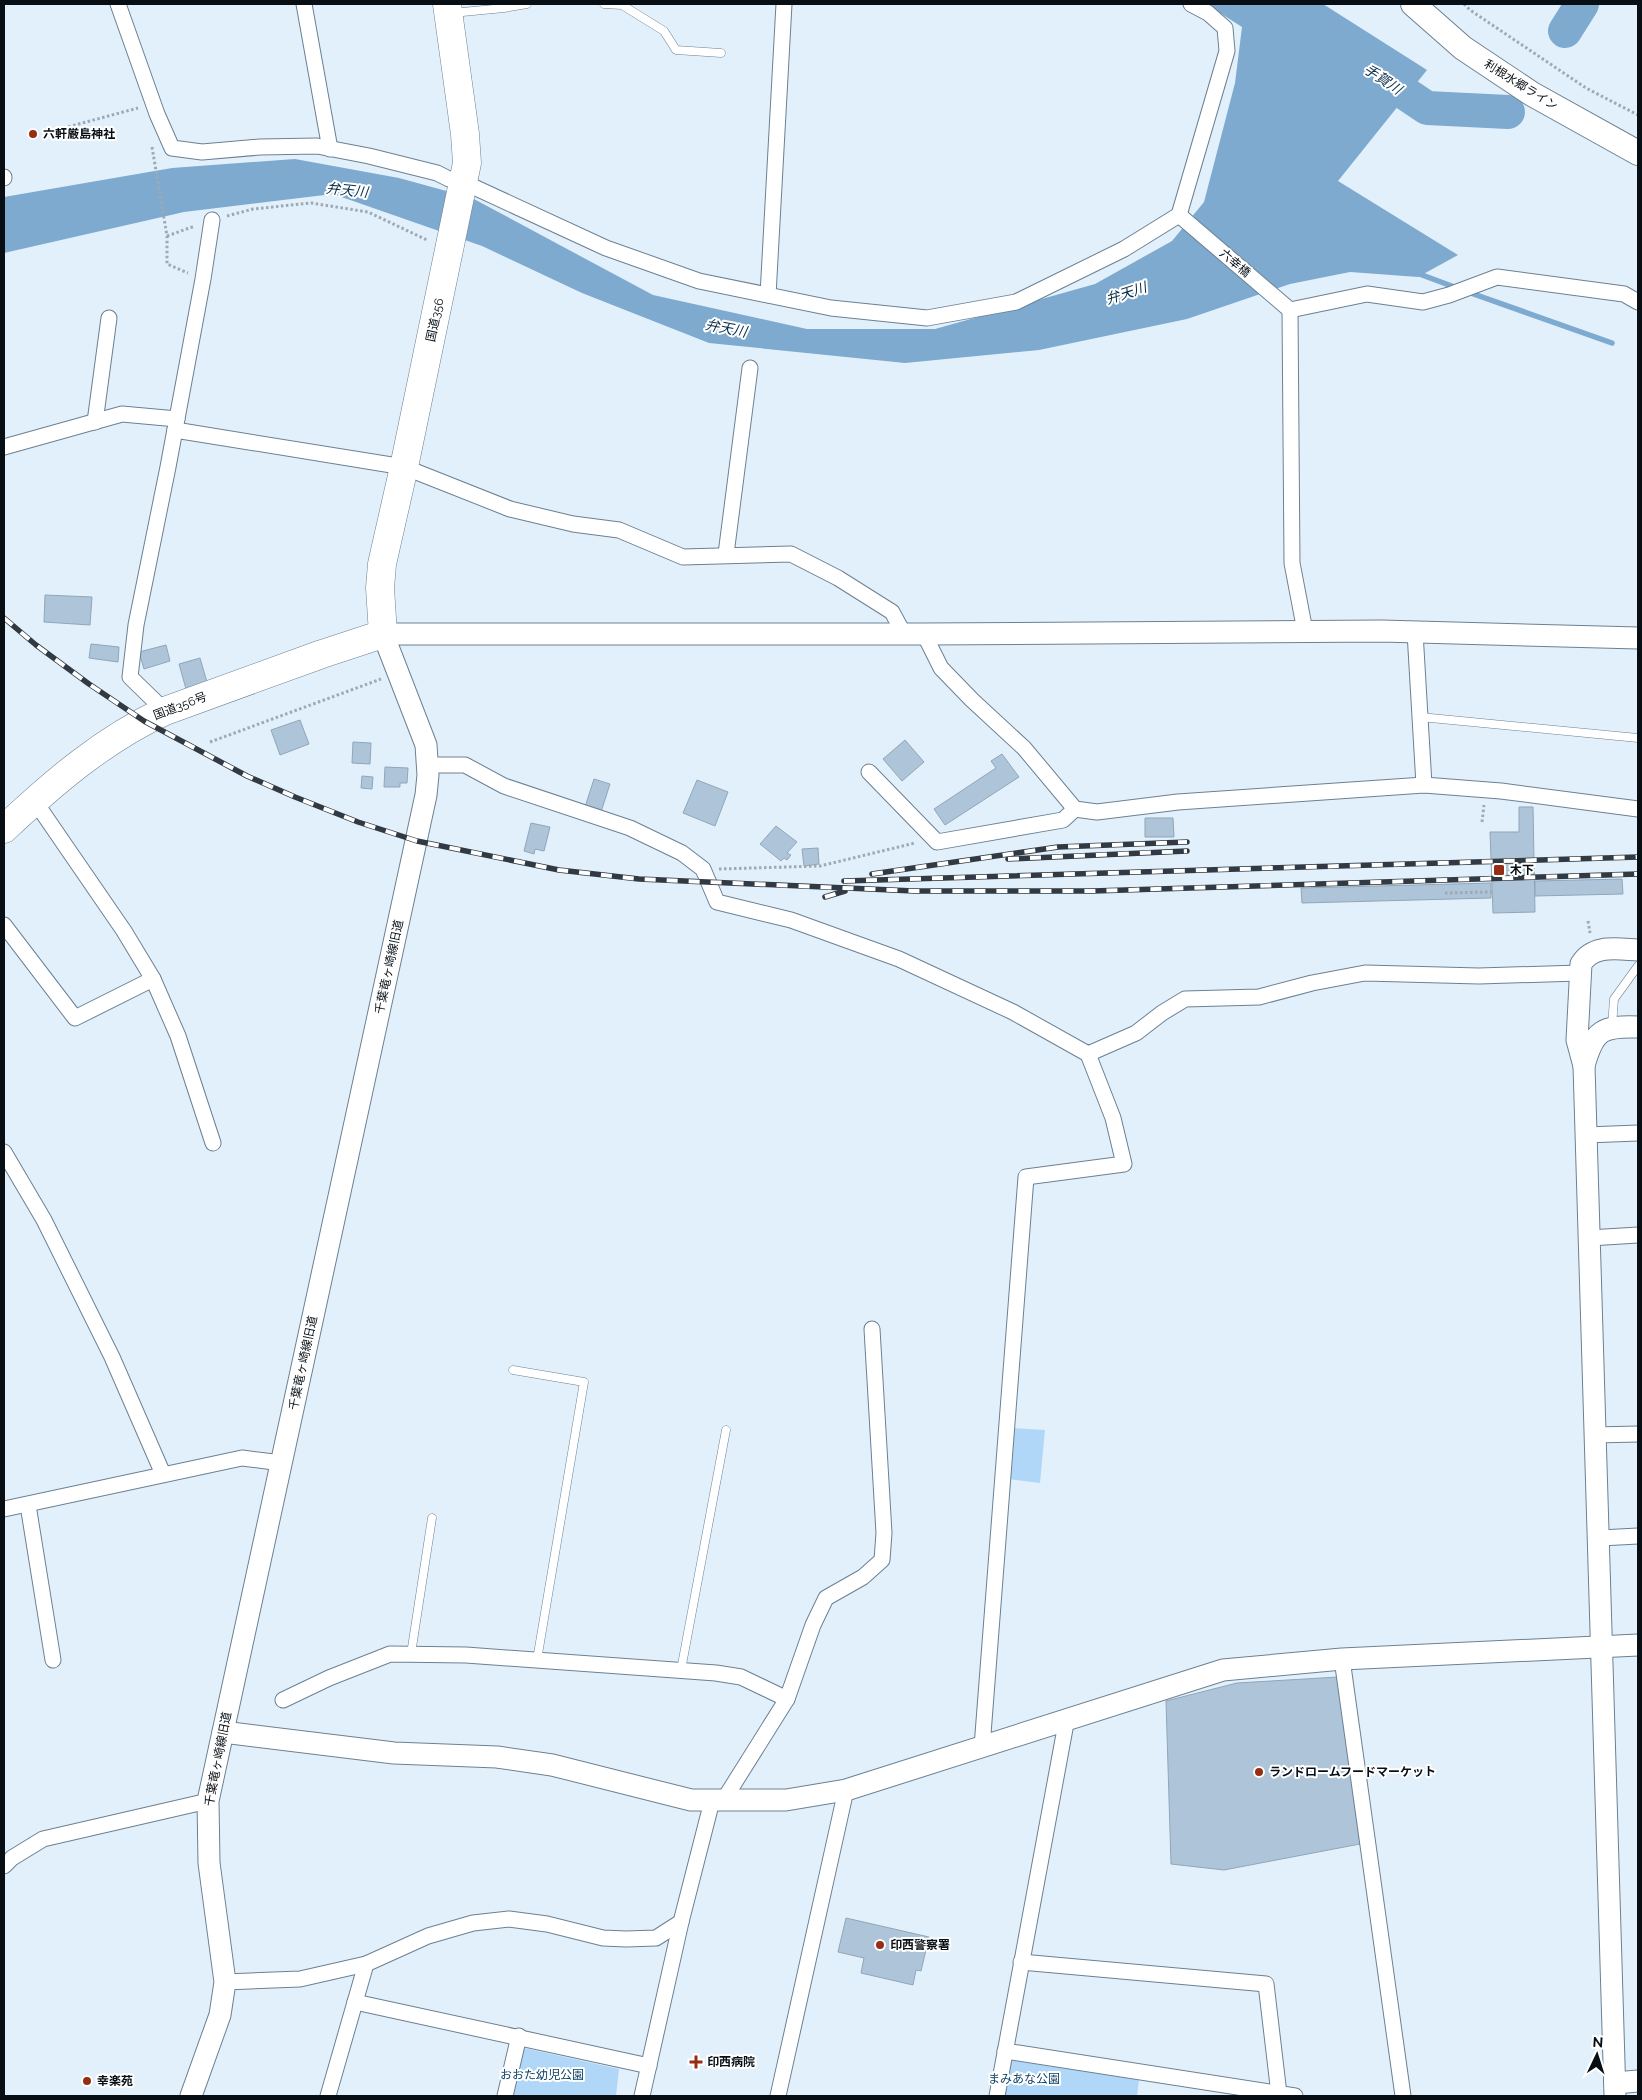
<svg xmlns="http://www.w3.org/2000/svg" width="1642" height="2100" font-family="Raleway,'Noto Sans JP',sans-serif">
<style>
.green{fill:#b0d7f8}
.water{fill:#7eaad0}
.lines{fill:none;stroke-linecap:round;stroke-linejoin:round}
.stream{stroke:#7eaad0;stroke-width:5.5}
.river{stroke:#7eaad0;stroke-width:34}
.building{fill:#aec4d8;stroke:#90a6b9}
.lane-casing{stroke:#6b8092;stroke-width:9}
.street-casing{stroke:#6b8092;stroke-width:17}
.secondary-casing{stroke:#6b8092;stroke-width:23}
.primary-casing{stroke:#6b8092;stroke-width:26}
.highway-casing{stroke:#6b8092;stroke-width:29}
.path{stroke:#9daab4;stroke-width:3;stroke-dasharray:2.5 2.5;stroke-linecap:butt}
.lane{stroke:#fff;stroke-width:8}
.street{stroke:#fff;stroke-width:15}
.secondary{stroke:#fff;stroke-width:21}
.primary{stroke:#fff;stroke-width:24}
.highway{stroke:#fff;stroke-width:28}
.rail-casing{stroke:#313a42;stroke-width:5.5}
.rail{stroke:#fff;stroke-width:4;stroke-dasharray:11;stroke-linecap:butt}
.poi-dot{fill:#962d14;stroke:#fff;stroke-width:2}
.labels{text-anchor:middle;dominant-baseline:central;stroke-width:4;stroke-linejoin:round;paint-order:stroke}
.street-label{font-size:12px;fill:#070f15;stroke:#fff}
.poi-label{font-size:12px;font-weight:bold;fill:#070f15;stroke:#fff;text-anchor:start}
.park-label{font-size:12px;fill:#0c4266;stroke:#fff}
.water-label{font-size:14px;font-style:italic;fill:#0a2e48;stroke:#fff}
</style>
<rect width="100%" height="100%" fill="#e2f0fc"/>
<!-- green -->
<g class="green">
<polygon points="1010,1428 1045,1430 1040,1483 1007,1479"/>
<polygon points="524,2048 619,2069 616,2096 513,2096"/>
<polygon points="1009,2060 1139,2080 1137,2096 1001,2096"/>
</g>
<!-- water -->
<polygon class="water" points="1206,4 1323,4 1427,70 1338,181 1458,255 1418,277 1350,272 1290,284 1187,319 1039,350 905,363 709,343 582,293 482,246 333,194 184,212 4,253 4,197 172,168 295,159 399,178 472,198 653,295 807,329 935,329 1095,284 1172,241 1204,202 1235,83 1242,27"/>
<g class="lines">
<!-- stream -->
<g class="stream">
<polyline points="1414,272 1457,288"/>
<polyline points="1468,292 1612,343"/>
</g>
<!-- river -->
<g class="river">
<polyline points="1565,31 1582,4"/>
<polyline points="1369,69 1427,108 1508,112"/>
</g>
</g>
<!-- building -->
<g class="building">
<polygon points="45,595 92,597 90,625 44,622"/>
<polygon points="91,644 119,647 118,662 89,658"/>
<polygon points="166,645 170,661 144,669 139,652"/>
<polygon points="200,658 207,682 186,689 179,664"/>
<polygon points="300,720 309,744 280,755 271,730"/>
<polygon points="905,740 924,762 902,781 883,759"/>
<polygon points="353,742 371,743 370,764 352,763"/>
<polygon points="1002,754 1019,777 945,825 934,809 996,768 991,761"/>
<polygon points="385,767 408,768 407,783 400,783 400,787 384,787"/>
<polygon points="362,776 373,777 372,789 361,788"/>
<polygon points="594,779 610,784 601,812 585,807"/>
<polygon points="697,780 728,792 715,826 683,813"/>
<polygon points="1519,807 1533,807 1535,912 1493,913 1490,832 1519,832"/>
<polygon points="1145,818 1173,818 1174,837 1145,837"/>
<polygon points="531,823 550,827 544,851 535,849 534,854 524,851"/>
<polygon points="776,826 797,842 787,853 791,855 787,860 784,858 781,861 760,844"/>
<polygon points="818,848 819,864 804,866 802,849"/>
<polygon points="1622,879 1623,894 1535,896 1535,881"/>
<polygon points="1491,883 1491,898 1302,903 1301,888"/>
<polygon points="1338,1677 1360,1844 1224,1870 1171,1864 1166,1701 1237,1683"/>
<polygon points="846,1918 929,1937 921,1971 916,1970 913,1985 861,1973 864,1958 838,1952"/>
</g>
<g class="lines">
<defs>
<g id="lane">
<polyline points="604,4 622,5 664,31 676,50 721,53"/>
<polyline points="452,13 504,8 527,4"/>
<polyline points="1420,717 1638,738"/>
<polyline points="1612,1026 1614,999 1638,966"/>
<polyline points="513,1370 584,1382 537,1660"/>
<polyline points="411,1654 432,1518"/>
<polyline points="681,1670 726,1430"/>
</g>
<g id="street">
<polyline points="118,4 157,114 172,148 202,152 260,147 317,146 369,156 437,173 449,179 463,182 606,248 699,281 831,308 927,318 1016,302 1124,249 1179,215 1227,51 1225,28 1208,13 1191,4"/>
<polyline points="304,4 330,149"/>
<polyline points="4,177 4,178"/>
<polyline points="1179,215 1290,310"/>
<polyline points="768,295 784,4"/>
<polyline points="1290,310 1367,294 1423,302 1449,295 1497,277 1624,294 1638,302"/>
<polyline points="1290,310 1292,563 1305,631"/>
<polyline points="95,422 109,318"/>
<polyline points="175,430 404,467 510,509 573,524 619,530 683,557 791,554 838,578 892,612 904,634"/>
<polyline points="4,447 122,414 177,419"/>
<polyline points="726,554 750,368"/>
<polyline points="1415,632 1424,785"/>
<polyline points="924,634 941,668 972,700 1024,748 1075,809 1097,812 1178,802 1424,785 1501,791 1638,809"/>
<polyline points="165,711 130,677 136,625 168,467 203,279 212,220"/>
<polyline points="428,765 465,765 504,786 630,828 682,853 703,869 717,902 791,920 899,959 1013,1012 1088,1054 1136,1033 1162,1013 1185,999 1259,997 1312,983 1365,973 1479,976 1579,973"/>
<polyline points="869,772 937,842 1063,820 1075,809"/>
<polyline points="34,800 124,931 153,979 178,1036 213,1143"/>
<polyline points="4,925 75,1018 153,979"/>
<polyline points="1586,1135 1638,1133"/>
<polyline points="4,1152 44,1220 112,1357 163,1474"/>
<polyline points="1589,1238 1638,1235"/>
<polyline points="1595,1435 1638,1434"/>
<polyline points="28,1505 53,1660"/>
<polyline points="4,1509 242,1458 282,1463"/>
<polyline points="1600,1538 1638,1536"/>
<polyline points="1342,1659 1403,2096"/>
<polyline points="283,1700 329,1678 390,1654 466,1655 716,1673 741,1677 787,1699"/>
<polyline points="982,1747 1026,1177 1124,1164 1113,1118 1088,1054"/>
<polyline points="723,1801 787,1699 813,1625 826,1598 863,1577 882,1560 884,1533 872,1329"/>
<polyline points="4,1866 12,1858 43,1839 208,1801"/>
<polyline points="1021,1962 1266,1984 1279,2094"/>
<polyline points="225,1982 300,1979 366,1964 428,1936 473,1923 509,1919 547,1924 603,1938 626,1939 656,1938 681,1922"/>
<polyline points="355,2002 649,2066"/>
<polyline points="1005,2051 1295,2096"/>
<polyline points="328,2096 366,1964"/>
<polyline points="505,2096 519,2036"/>
<polyline points="642,2096 681,1922 712,1801"/>
<polyline points="778,2096 846,1790"/>
<polyline points="997,2096 1067,1718"/>
</g>
<g id="secondary">
<path d="M1584 1066 1577 1040 1581 964C1593 944 1617 949 1638 950"/>
<polyline points="223,1732 394,1753 497,1757 552,1765 691,1800 786,1800 846,1790 1223,1670 1342,1659 1638,1645"/>
<polyline points="1615,2083 1638,2081"/>
<polyline points="191,2096 220,2015 225,1982 209,1863 208,1801 426,795 428,775 426,745 383,634 924,634 1382,631 1638,638"/>
<path d="M1615 2096 1584 1066C1594 1029 1603 1026 1638 1027"/>
</g>
<polyline id="primary" points="1413,4 1463,48 1532,94 1638,153"/>
<path id="highway" d="M4 829C53 783 104 739 165 711L322 654 383 634 380 588 382 564 404 467 467 163 465 134 447 4"/>
</defs>
<!-- lane casing -->
<use href="#lane" class="lane-casing"/>
<!-- street casing -->
<use href="#street" class="street-casing"/>
<!-- secondary casing -->
<use href="#secondary" class="secondary-casing"/>
<!-- primary casing -->
<use href="#primary" class="primary-casing"/>
<!-- highway casing -->
<use href="#highway" class="highway-casing"/>
<!-- path -->
<g class="path">
<polyline points="1464,4 1470,10 1586,88 1638,115"/>
<polyline points="49,132 138,108"/>
<polyline points="152,147 167,236 167,264 188,273"/>
<polyline points="227,216 253,209 311,203 368,212 427,240"/>
<polyline points="167,236 195,226"/>
<polyline points="210,742 381,679"/>
<polyline points="1482,822 1484,805"/>
<polyline points="719,869 820,866 915,843"/>
<polyline points="1445,893 1492,892"/>
<polyline points="1588,921 1590,933"/>
</g>
<!-- lane -->
<use href="#lane" class="lane"/>
<!-- street -->
<use href="#street" class="street"/>
<!-- secondary -->
<use href="#secondary" class="secondary"/>
<!-- primary -->
<use href="#primary" class="primary"/>
<!-- highway -->
<use href="#highway" class="highway"/>
<defs>
<g id="rail">
<polyline points="4,618 36,645 89,684 144,721 247,776 295,797 358,822 417,841 559,870 639,879 914,891 1093,891 1638,874"/>
<polyline points="1008,859 1187,851"/>
<polyline points="872,874 1058,847 1187,842"/>
<polyline points="844,881 1638,857"/>
<polyline points="825,897 845,891"/>
</g>
</defs>
<!-- rail casing -->
<use href="#rail" class="rail-casing"/>
<!-- rail -->
<use href="#rail" class="rail"/>
</g>
<!-- markers -->
<g class="poi-dot">
<circle cx="33" cy="134" r="5"/>
<rect x="1493" y="864" width="12" height="12" rx="2.5"/>
<circle cx="1259" cy="1772" r="5"/>
<circle cx="880" cy="1945" r="5"/>
<path d="M693.5 2054.5h5v5h5v5h-5v5h-5v-5h-5v-5h5z"/>
<circle cx="87" cy="2081" r="5"/>
</g>
<g class="labels">
<!-- street labels -->
<g class="street-label">
<text transform="translate(1521 85) rotate(32)">利根水郷ライン</text>
<text transform="translate(1235 263) rotate(40)">六幸橋</text>
<text transform="translate(435 320) rotate(-78)">国道356</text>
<text transform="translate(180 706) rotate(-21)">国道356号</text>
<text transform="translate(389 967) rotate(-78)">千葉竜ヶ崎線旧道</text>
<text transform="translate(303 1363) rotate(-78)">千葉竜ヶ崎線旧道</text>
<text transform="translate(218 1759) rotate(-79)">千葉竜ヶ崎線旧道</text>
</g>
<!-- poi labels -->
<g class="poi-label">
<text x="43" y="134">六軒厳島神社</text>
<text x="1510" y="870">木下</text>
<text x="1269" y="1772">ランドロームフードマーケット</text>
<text x="890" y="1945">印西警察署</text>
<text x="707" y="2062">印西病院</text>
<text x="97" y="2081">幸楽苑</text>
</g>
<!-- park labels -->
<g class="park-label">
<text x="542" y="2075">おおた幼児公園</text>
<text x="1024" y="2079">まみあな公園</text>
</g>
<!-- water labels -->
<g class="water-label">
<text transform="translate(1383 79) rotate(34)">手賀川</text>
<text transform="translate(347 190) rotate(6)">弁天川</text>
<text transform="translate(1126 293) rotate(-18)">弁天川</text>
<text transform="translate(726 328) rotate(11)">弁天川</text>
</g>
</g>
<!-- border -->
<rect width="1642" height="2100" fill="none" stroke="#070f15" stroke-width="10"/>
<!-- north arrow -->
<g transform="translate(1597 2055) rotate(4)" stroke="#ffffff" stroke-width="4" paint-order="stroke">
<path d="M0-4L9 19L0 12L-9 19Z" fill="#070f15"/>
<text y="-8" font-size="14" font-weight="bold" text-anchor="middle" fill="#070f15">N</text>
</g>
</svg>
